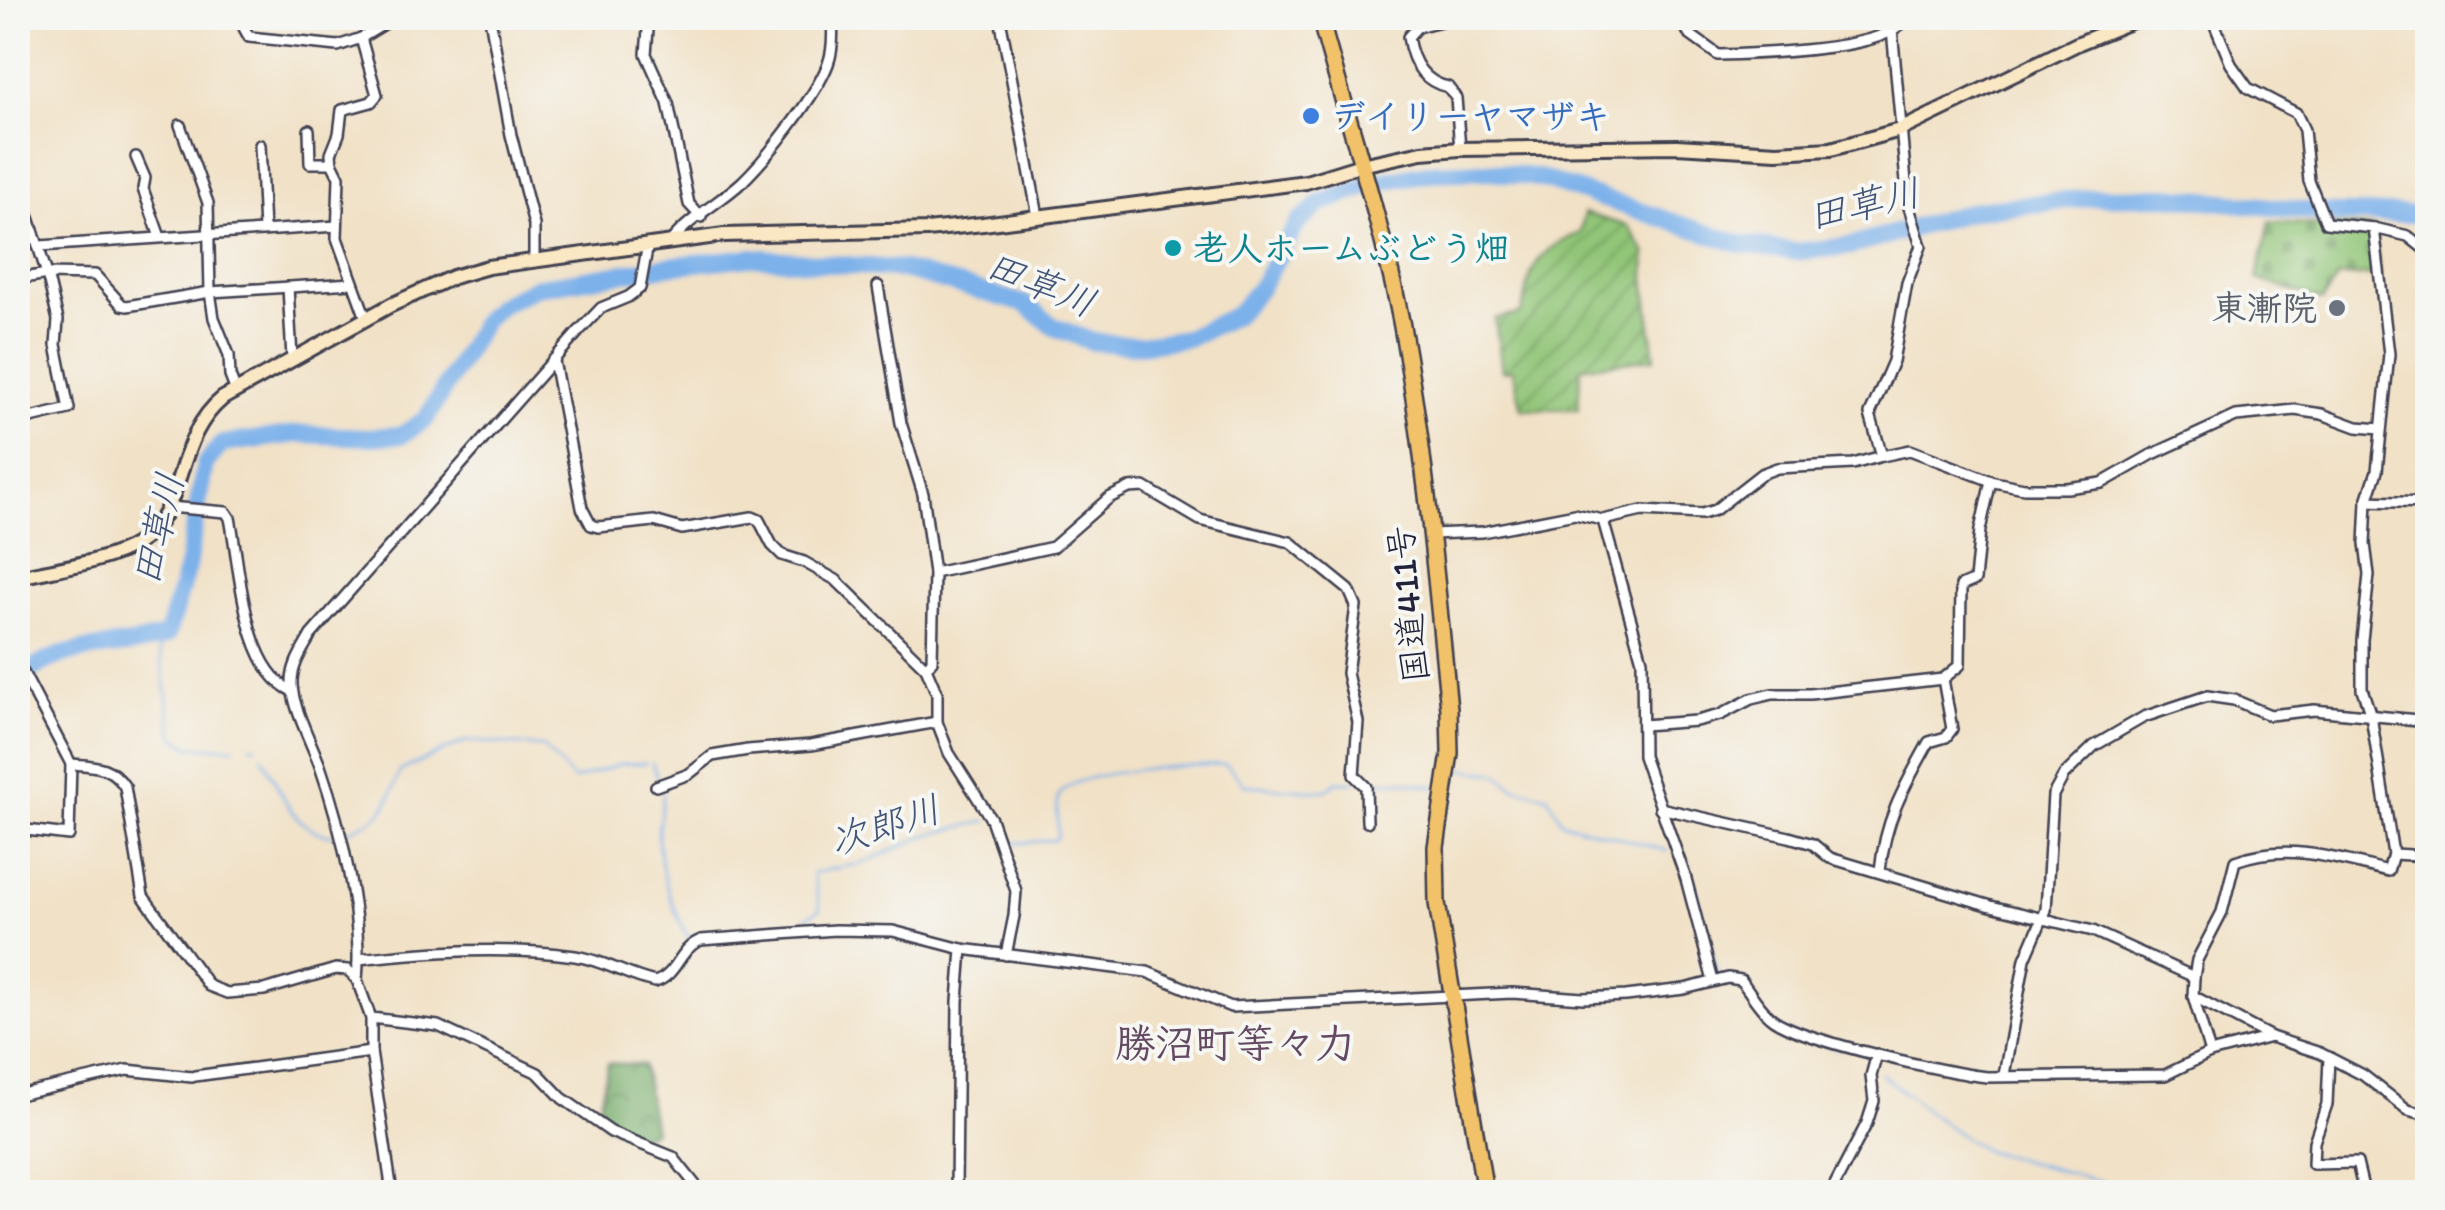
<svg xmlns="http://www.w3.org/2000/svg" width="2445" height="1210" font-family="Itim,'Klee One',sans-serif">
<style>
.forest{fill:url(#forest-crowns);stroke:#4b6652;stroke-width:2.5}
.cemetery{fill:url(#cemetery-stones);stroke:#5a7459;stroke-width:2.5}
.garden{fill:url(#garden-furrows);stroke:#5a7459;stroke-width:2.5}
.lines{fill:none;stroke-linecap:round;stroke-linejoin:round}
.stream{stroke:#7cb1ea;stroke-width:2.5}
.river{stroke:#7cb1ea;stroke-width:18}
.street-casing{stroke:#413f50;stroke-width:14}
.secondary-casing{stroke:#413f50;stroke-width:18}
.highway-casing{stroke:#413f50;stroke-width:20}
.street{stroke:#fff;stroke-width:9}
.secondary{stroke:#fae7c3;stroke-width:12}
.highway{stroke:#f2c26a;stroke-width:15}
.shop-dot{fill:#3f7fe0;stroke:#f6f6f2;stroke-width:4}
.culture-dot{fill:#0f9aa8;stroke:#f6f6f2;stroke-width:4}
.worship-dot{fill:#6b7280;stroke:#f6f6f2;stroke-width:4}
.labels{text-anchor:middle;dominant-baseline:central;stroke-width:8;stroke-linejoin:round;paint-order:stroke}
.shop-label{font-size:35px;font-weight:bold;fill:#366cbe;stroke:#f6f6f2;text-anchor:start}
.culture-label{font-size:35px;font-weight:bold;fill:#0d838f;stroke:#f6f6f2;text-anchor:start}
.worship-label{font-size:35px;font-weight:bold;fill:#5b616d;stroke:#f6f6f2;text-anchor:end}
.street-label{font-size:35px;fill:#22223b;stroke:#f6f6f2}
.water-label{font-size:38px;font-style:italic;fill:#425478;stroke:#f6f6f2}
.quarter-label{font-size:40px;font-weight:bold;fill:#634962;stroke:#f6f6f2}
</style>
<defs>
<pattern id="forest-crowns" width="20" height="18" patternUnits="userSpaceOnUse" patternTransform="scale(2.5)"><rect width="20" height="18" fill="#74aa68"/><path d="M2 6a3 3 0 1 1 6 0M12 15a3 3 0 1 1 6 0" fill="none" stroke="#5f8a57"/></pattern>
<pattern id="cemetery-stones" width="16" height="16" patternUnits="userSpaceOnUse" patternTransform="scale(2.5)"><rect width="16" height="16" fill="#91c577"/><path d="M2 7V4a2 2 0 0 1 4 0v3zM10 15v-3a2 2 0 0 1 4 0v3z" fill="#76a063"/></pattern>
<pattern id="garden-furrows" width="10" height="10" patternUnits="userSpaceOnUse" patternTransform="scale(2.5)"><rect width="10" height="10" fill="#91c577"/><path d="M-1 1l2-2M0 10L10 0M9 11l2-2" fill="none" stroke="#76a063"/></pattern>
</defs>
<rect width="100%" height="100%" fill="#f6f6f2"/>
<filter id="ink" filterUnits="userSpaceOnUse"><feTurbulence type="fractalNoise" baseFrequency=".01" numOctaves="2"/><feDisplacementMap in="SourceGraphic" scale="20" xChannelSelector="R" yChannelSelector="G"/><feConvolveMatrix kernelMatrix="1 2 1 2 8 2 1 2 1" color-interpolation-filters="sRGB"/></filter>
<filter id="wash" filterUnits="userSpaceOnUse"><feTurbulence type="fractalNoise" baseFrequency=".0048" numOctaves="4" result="noise"/><feDisplacementMap in="SourceGraphic" scale="40" xChannelSelector="R" yChannelSelector="G"/><feGaussianBlur stdDeviation="2.25" result="paint"/><feColorMatrix in="noise" values="0 0 0 0 0 0 0 0 0 0 0 0 0 0 0 0 0 1.4 0 .05"/><feComposite in="paint" operator="in"/></filter>
<g filter="url(#wash)">
<rect width="100%" height="100%" fill="#f1e1c6"/>
<!-- forest -->
<polygon class="forest" points="608,1063 643,1065 654,1131 638,1138 604,1124 598,1112"/>
<!-- cemetery -->
<polygon class="cemetery" points="2269,222 2374,228 2379,275 2338,277 2322,301 2257,279"/>
<!-- garden -->
<path class="garden" d="M1584 213 1628 226 1646 253 1645 277 1655 358 1581 367 1578 409H1522L1513 370 1502 371 1495 319 1519 314 1522 311C1530 267 1536 250 1580 233Z"/>
<g class="lines">
<!-- stream -->
<g class="stream">
<polyline points="158,638 173,735 189,747 235,747"/>
<polyline points="251,746 256,746"/>
<path d="M262 756C280 787 291 832 332 835"/>
<polyline points="652,763 657,776"/>
<polyline points="1368,782 1401,781 1436,787"/>
<polyline points="1453,788 1458,769 1496,773 1514,787 1548,796 1562,822 1667,851"/>
<path d="M663 792C663 806 659 819 658 832 658 869 672 907 689 939L698 937"/>
<path d="M347 831C385 818 386 809 400 771L466 741 543 747 574 780 620 764 646 763"/>
<path d="M1007 844 1054 840 1058 835C1058 824 1056 806 1059 796 1070 768 1198 765 1226 764L1245 785 1318 791 1327 790 1336 782H1355"/>
<polyline points="1688,862 1717,972"/>
<polyline points="806,929 807,917 820,909 813,873 864,863 927,835 987,821"/>
<polyline points="706,935 733,933"/>
<polyline points="1727,984 1744,989"/>
<polyline points="1756,1009 1766,1025 1802,1037"/>
<polyline points="1824,1045 1840,1049"/>
<polyline points="1881,1074 1932,1115 1983,1150 2140,1192"/>
<polyline points="2296,1192 2341,1189 2357,1192"/>
</g>
<!-- river -->
<path class="river" d="M18 681C61 638 116 655 167 635L187 568 205 464 222 444 298 434 367 437 402 435 426 419 485 319 500 305 536 287 667 266 751 257 904 270 1025 304 1054 327 1093 342 1140 345 1187 338 1236 315 1260 287 1298 223 1320 204 1378 182 1429 173 1491 171 1543 179 1740 244 1795 252 1851 246 1976 210 2097 197 2167 196 2337 214H2428"/>
</g>
</g>
<g filter="url(#ink)">
<g class="lines">
<defs>
<g id="street">
<polyline points="246,18 244,28 249,37 338,46 361,38 394,18"/>
<polyline points="490,18 511,135 534,225 534,258"/>
<polyline points="649,18 646,54 668,103 689,204 701,217"/>
<polyline points="1000,18 1038,216"/>
<path d="M1453 18 1417 27 1408 37C1412 62 1423 82 1448 87L1456 98 1460 149"/>
<path d="M1681 18 1689 34 1718 55C1758 54 1858 50 1891 31 1898 27 1903 22 1910 18"/>
<polyline points="1891,18 1908,204 1921,246 1907,283 1893,361 1870,414 1882,456 1910,450 1994,482 2024,488 2067,488 2102,483 2151,455 2236,416 2295,410 2322,414 2357,427 2381,429"/>
<polyline points="2212,18 2231,64 2248,88 2296,113 2304,130 2309,181 2326,223 2374,228 2408,236 2428,252"/>
<polyline points="180,125 208,203 210,292 214,318 229,355 230,376 235,389"/>
<polyline points="309,130 310,163 332,163 339,177 337,238 366,318"/>
<polyline points="260,145 264,230"/>
<polyline points="136,157 145,178 143,189 160,237"/>
<polyline points="332,163 331,154 339,134 342,110 371,102 377,95 361,38"/>
<polyline points="18,183 47,274 58,320 56,345 69,409 18,421"/>
<path d="M671 241C690 218 719 203 742 182 767 158 816 96 828 64 833 51 833 31 832 18"/>
<polyline points="40,246 337,226"/>
<polyline points="18,279 47,274 95,275 122,305 127,306 210,292 352,283"/>
<polyline points="878,286 901,423 923,494 934,573 932,661 926,668"/>
<polyline points="288,287 292,358"/>
<polyline points="554,361 582,508 591,525 598,527 654,521 682,529 752,517 759,520 772,545 782,555 804,562 836,580 926,668 937,694 937,722 949,753 991,819 1016,891 1014,916 1006,955"/>
<polyline points="2367,501 2428,503"/>
<path d="M169 507 226 512 230 518C240 566 243 669 292 691"/>
<polyline points="1603,520 1642,660 1643,756 1686,879 1713,981"/>
<polyline points="1431,534 1482,532 1575,514 1603,520 1642,511 1702,514 1715,510 1761,474 1777,468 1853,464 1882,456"/>
<polyline points="934,573 1053,547 1109,498 1129,488 1144,487 1200,520 1290,542 1349,590 1356,606 1347,673 1358,722 1354,775 1366,787 1367,822"/>
<polyline points="18,663 71,764 69,835 18,829"/>
<polyline points="1643,725 1696,721 1720,715 1751,699 1772,694 1810,694 1943,679"/>
<path d="M71 764C95 766 111 765 125 787L143 896 209 986 227 993 264 990 336 969 348 970 357 980C363 917 341 826 320 766 312 744 293 708 292 685 291 666 302 651 311 635L579 331 601 308 628 297 640 288 648 244"/>
<polyline points="656,786 689,774 712,756 748,750 811,745 937,722"/>
<polyline points="1660,808 1789,837 1813,844 1830,858 1991,906 2093,931 2194,977"/>
<polyline points="2393,854 2428,856"/>
<path d="M1880 871C1885 819 1904 787 1929 742L1946 737 1952 729 1943 679 1960 665 1961 586 1975 580 1980 530 1991 481"/>
<path d="M359 959C430 951 504 946 575 956 603 960 627 976 655 982 678 975 678 949 701 940L835 930 893 931 962 949 1147 972 1231 1007 1512 993 1583 998 1626 996 1684 989 1728 978 1741 980C1750 992 1759 1008 1770 1017 1794 1039 1950 1074 1987 1077L2165 1075 2210 1053 2271 1037"/>
<polyline points="357,980 371,1018 438,1026 538,1073 562,1098 611,1132 673,1157 701,1192"/>
<polyline points="2193,996 2271,1037 2320,1053 2363,1075 2408,1110 2428,1115"/>
<polyline points="371,1018 371,1052 392,1192"/>
<path d="M2210 1053 2193 996 2194 977 2197 960 2222 912 2235 861C2287 842 2336 858 2388 871L2393 854 2371 716 2362 689V640L2369 575 2365 544 2367 501 2377 471 2389 354 2374 228"/>
<polyline points="2329,1057 2327,1104 2314,1142 2313,1164 2357,1163 2364,1192"/>
<polyline points="2004,1075 2025,959 2046,910 2053,795 2064,775 2094,746 2144,717 2207,696 2234,700 2270,715 2314,710 2428,721"/>
<polyline points="195,1076 371,1052"/>
<polyline points="18,1095 127,1070 192,1077"/>
<polyline points="956,1192 958,1001 962,949"/>
<polyline points="1831,1192 1867,1123 1874,1101 1871,1076 1877,1054"/>
</g>
<path id="secondary" d="M18 577C53 569 108 562 138 543 188 511 172 440 223 398L391 305 453 277 488 267 724 235 927 230 983 224 1306 182 1361 165 1422 152 1460 149 1677 146 1777 152 1831 149 1900 130 2079 43 2140 18"/>
<path id="highway" d="M1320 18C1347 118 1381 219 1401 321 1425 449 1436 579 1449 709L1450 753 1436 847 1437 903 1485 1192"/>
</defs>
<!-- street casing -->
<use href="#street" class="street-casing"/>
<!-- secondary casing -->
<use href="#secondary" class="secondary-casing"/>
<!-- highway casing -->
<use href="#highway" class="highway-casing"/>
<!-- street -->
<use href="#street" class="street"/>
<!-- secondary -->
<use href="#secondary" class="secondary"/>
<!-- highway -->
<use href="#highway" class="highway"/>
</g>
</g>
<!-- markers -->
<circle class="shop-dot" cx="1311" cy="116" r="10"/>
<circle class="culture-dot" cx="1173" cy="248" r="10"/>
<circle class="worship-dot" cx="2337" cy="308" r="10"/>
<g class="labels">
<!-- shop labels -->
<g class="shop-label">
<text x="1331" y="116">デイリーヤマザキ</text>
</g>
<!-- culture labels -->
<g class="culture-label">
<text x="1193" y="248">老人ホームぶどう畑</text>
</g>
<!-- worship labels -->
<g class="worship-label">
<text x="2317" y="308">東漸院</text>
</g>
<!-- street labels -->
<g class="street-label">
<text transform="translate(1408 604) rotate(-96)">国道411号</text>
</g>
<!-- water labels -->
<g class="water-label">
<text transform="translate(1864 204) rotate(-13)">田草川</text>
<text transform="translate(1041 284) rotate(22)">田草川</text>
<text transform="translate(158 529) rotate(-77)">田草川</text>
<text transform="translate(885 825) rotate(-18)">次郎川</text>
</g>
<!-- quarter labels -->
<g class="quarter-label">
<text x="1235" y="1043">勝沼町等々力</text>
</g>
</g>
<!-- margin -->
<rect width="2445" height="1210" fill="none" stroke="#f6f6f2" stroke-width="60"/>
</svg>
